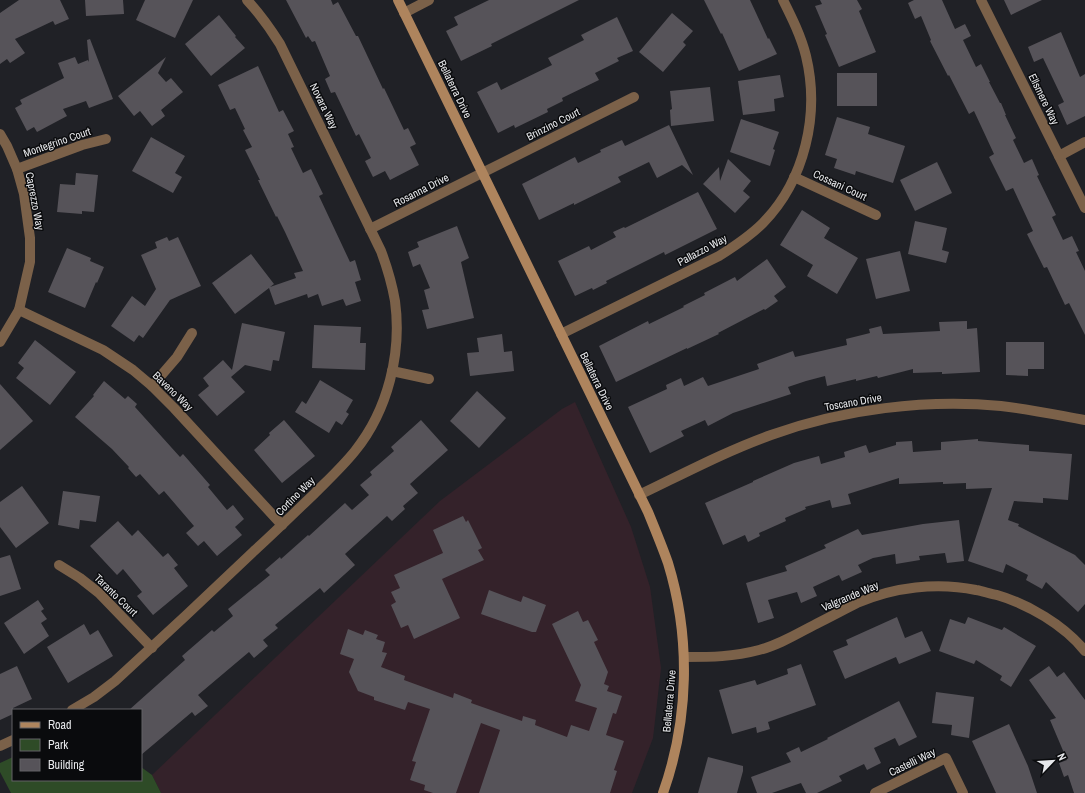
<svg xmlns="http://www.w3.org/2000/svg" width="1085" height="793" font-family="'Archivo Narrow',sans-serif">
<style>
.education{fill:#34222a}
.green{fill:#2e4b27}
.building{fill:#565359}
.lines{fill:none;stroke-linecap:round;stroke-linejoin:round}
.street{stroke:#7b6149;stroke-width:10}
.secondary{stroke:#ae845d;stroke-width:10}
.labels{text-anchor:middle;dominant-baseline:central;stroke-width:3;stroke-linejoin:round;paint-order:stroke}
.street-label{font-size:11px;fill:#e7e8eb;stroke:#0a0b0d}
</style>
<rect width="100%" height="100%" fill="#202126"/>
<!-- education -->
<polygon class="education" points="575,402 631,527 650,587 661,668 653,738 632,793 161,793 152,775 440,501 562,409"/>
<!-- green -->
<polygon class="green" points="13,757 13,780 141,780 141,767 152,775 161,793 11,793 0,772 0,763"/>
<!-- building -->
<g class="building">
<polygon points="19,0 60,0 69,19 55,25 53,21 15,39 25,53 10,63 7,59 0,64 0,13"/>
<polygon points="85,0 123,0 124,14 86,16"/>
<polygon points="145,0 193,0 175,38 136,20"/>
<polygon points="286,0 331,0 333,5 338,2 356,36 358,36 383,89 384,88 404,130 408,128 416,144 410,147 419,165 390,180 385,171 373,177 365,161 371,158 359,134 356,136 335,92 331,93 325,79 330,76 315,41 312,42 308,36 306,38"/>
<polygon points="489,0 579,0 491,44 492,46 461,61 446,31 458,25 454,17"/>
<polygon points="704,0 750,0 768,39 769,38 777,54 739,71 722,33 721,34"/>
<polygon points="820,0 857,0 862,9 859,11 876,52 839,67 825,35 827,34 815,6 822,4"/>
<polygon points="914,0 942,0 955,29 965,24 971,36 963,40 976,67 981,64 990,82 989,82 1000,103 1001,103 1006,115 1005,115 1016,138 1013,140 1024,163 1032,159 1039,175 1037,176 1056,215 1052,217 1063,240 1072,236 1079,251 1076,252 1085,271 1085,335 1069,303 1065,305 1047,267 1044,268 1027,234 1033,231 1013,188 1006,191 989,157 994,154 974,111 969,114 949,75 948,76 930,41 931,40 921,16 915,19 908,3"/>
<polygon points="1004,0 1042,0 1011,15"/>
<polygon points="672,13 693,31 683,42 686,45 663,72 639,52"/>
<polygon points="219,15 236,36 235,37 245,48 211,76 185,44"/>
<polygon points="617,17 633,51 617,58 619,61 595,73 599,80 562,98 563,101 547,109 548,112 515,128 514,125 498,133 477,92 497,82 501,90 552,65 548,58 584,40 581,35"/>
<polygon points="1061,32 1080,77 1085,74 1085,116 1067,125 1058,105 1064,102 1043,58 1034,62 1028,47"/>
<polygon points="90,39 113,99 89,108 86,101 63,109 67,116 37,132 34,127 27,131 15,108 22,104 20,100 64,78 58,63 75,57 78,64 88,60 89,62 87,40"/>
<polygon points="166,57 158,73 166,82 171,78 183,92 161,110 165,116 152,126 140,111 134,116 118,96"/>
<polygon points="258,66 279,112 283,110 294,131 288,134 294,147 291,148 303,173 311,169 323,194 319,196 350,262 355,260 361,280 355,282 361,301 346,306 343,299 322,306 318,294 308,298 307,294 275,305 269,288 235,314 212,283 251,254 274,284 270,287 296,278 294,273 303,271 285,232 277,216 276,217 258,180 260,180 245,150 252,147 243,130 245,129 235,108 230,110 218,85"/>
<rect x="837" y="73" width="40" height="33"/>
<polygon points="780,75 784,97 774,99 775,111 743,115 738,81"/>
<polygon points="710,87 714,121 671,126 670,110 672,109 670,91"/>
<polygon points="837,117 870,127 868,134 905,146 893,183 856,171 855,175 834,168 837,159 825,155"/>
<polygon points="741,119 779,132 773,149 775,150 770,166 730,152"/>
<polygon points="669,125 693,175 682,165 657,178 649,162 618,177 621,182 574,205 574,203 539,220 522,184 575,157 578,163 601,152 600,150 622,140 625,146"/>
<polygon points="151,137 185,156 175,173 182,177 173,193 132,171"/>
<polygon points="728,159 751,181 743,191 750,197 735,213 703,184 719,167 720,181"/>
<polygon points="937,162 952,193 915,211 900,180"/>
<polygon points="76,173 98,175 94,212 82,211 82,214 57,212 60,184 75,185"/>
<polygon points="698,192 717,229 665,255 664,252 606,281 607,283 593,290 592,288 575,296 558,261 589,246 591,250 616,237 613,232 624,227 625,228"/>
<polygon points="802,210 830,228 824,238 858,258 837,294 807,276 813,265 780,245"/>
<polygon points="915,221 947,228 942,250 949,252 946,263 908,254"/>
<polygon points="457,226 469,258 461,262 474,318 427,329 422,310 429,309 424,290 430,288 420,264 413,267 408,252 419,247 417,242"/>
<polygon points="167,237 169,241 178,237 201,286 170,300 143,338 139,335 134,342 111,326 132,296 145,306 156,289 141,255 157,248 155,242"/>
<polygon points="67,248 91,258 90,261 104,267 97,283 96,282 85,308 48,292"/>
<polygon points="900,251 910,291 876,299 866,259"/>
<polygon points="767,259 786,287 774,296 778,301 765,310 764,309 718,333 719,334 687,349 687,348 616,382 599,346 648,321 649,324 684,307 683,306 705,295 704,293 735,277 737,281"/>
<polygon points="967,321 967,329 977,328 980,372 942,374 942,372 913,373 913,369 878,378 877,376 856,381 856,379 827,386 825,376 806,381 788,387 791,394 733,413 708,426 705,420 681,431 684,436 650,453 628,407 667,389 666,385 681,378 684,386 703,377 708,386 759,369 757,364 793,351 795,357 847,345 846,339 870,333 869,329 881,326 883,334 940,331 939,322"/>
<polygon points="242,323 285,332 279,361 273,360 271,371 245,365 231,377 245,392 217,416 198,395 209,386 203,378 223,360 232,370"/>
<polygon points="314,325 361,327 360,343 366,343 365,370 312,368"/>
<polygon points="502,334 504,352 512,351 514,371 470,376 467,353 479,352 477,338"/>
<polygon points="35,340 76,372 50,405 16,378 24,368 18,363"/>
<polygon points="1006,342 1044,342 1044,369 1028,369 1028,376 1006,375"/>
<polygon points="320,380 353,400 346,412 349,414 342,425 336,421 329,433 295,412 302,401 306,404"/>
<polygon points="104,381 125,399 128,396 137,404 135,407 180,457 183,454 210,485 208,487 227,510 233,505 244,519 235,527 242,535 217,556 204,541 198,546 186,533 194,526 164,491 159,495 140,474 136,477 128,468 129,467 112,449 75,417 94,396 93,395"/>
<polygon points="0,384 33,421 0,450"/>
<polygon points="477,391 506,418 479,448 450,421"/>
<polygon points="284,420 315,456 282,483 254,450 270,435 269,433"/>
<polygon points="421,420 448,450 410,484 418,493 403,506 405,509 392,521 387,516 345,554 355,565 324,593 320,588 275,625 278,628 263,640 268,646 254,658 249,652 198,695 208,706 195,716 192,712 141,755 141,710 129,710 185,660 182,656 212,630 214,632 233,616 228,609 270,575 265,570 280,557 281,559 308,535 309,536 345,503 352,510 369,495 360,485 372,475 370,472 394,451 391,447"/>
<polygon points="978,439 978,441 1029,445 1029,451 1072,454 1068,500 1043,498 1043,503 1014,501 1008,520 1019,524 1018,526 1075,555 1085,565 1085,604 1078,612 1046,582 1042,589 1026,580 1028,575 1006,564 1003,573 968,561 992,488 966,489 966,483 943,484 943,482 899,484 899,478 848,494 851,504 832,508 830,500 805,507 806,509 785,518 786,521 759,533 760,536 748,542 745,535 723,545 705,503 753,482 753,481 794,463 819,456 821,464 845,457 844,452 866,445 869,453 896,445 896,442 912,441 913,452 941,450 941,442"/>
<polygon points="22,486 49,523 16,548 0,527 0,502"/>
<polygon points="63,491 100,496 96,522 80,520 79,529 58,525"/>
<polygon points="463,516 466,522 468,520 482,548 478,550 484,560 442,579 460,618 414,639 408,625 401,628 391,605 396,602 391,592 400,588 394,575 443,553 433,530"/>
<polygon points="959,520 964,561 947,563 945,553 919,556 920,560 896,564 895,554 873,558 858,565 862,572 842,581 839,575 813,587 817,596 801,603 797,592 768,600 774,618 758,623 746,583 787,571 785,566 826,548 824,545 858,529 862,535 923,524"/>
<polygon points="118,521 132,536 138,530 163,557 168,553 178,565 174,568 188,586 153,615 137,596 142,592 123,569 117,575 90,546"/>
<polygon points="10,555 21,589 0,596 0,558"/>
<polygon points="489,590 521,602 523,596 546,605 536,632 532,632 481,614"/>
<polygon points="38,600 44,609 41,611 47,619 41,623 49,636 24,654 4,623"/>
<polygon points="578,611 583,622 588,620 598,640 594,642 608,672 604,684 609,686 607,691 622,696 616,714 613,713 606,735 624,741 614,770 617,771 610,793 479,793 500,730 481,723 456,793 433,793 424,790 425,785 410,780 416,762 412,761 430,709 408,702 405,710 374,700 374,697 358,691 349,672 354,659 340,654 348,629 363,635 365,630 378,635 376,639 385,642 382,652 387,653 381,667 405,676 404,680 453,698 454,693 472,700 471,703 522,721 523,716 536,720 535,725 567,737 571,725 589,731 597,708 575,701 581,685 552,624"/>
<polygon points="897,617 905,638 922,631 931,651 899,664 896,657 845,679 833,651 848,645 846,640"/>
<polygon points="968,617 1002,630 1004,627 1036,646 1011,687 1000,680 1002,676 976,660 974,664 939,651 950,619 965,624"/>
<polygon points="84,624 90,635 98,630 113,656 68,683 47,647"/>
<polygon points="801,664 816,705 768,722 770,729 757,733 756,727 732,734 719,690 755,680 757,685 788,674 787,669"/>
<polygon points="17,666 32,699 13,708 13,714 0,720 0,674"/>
<polygon points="1049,666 1057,677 1064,672 1085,700 1085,793 1074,793 1068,775 1064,777 1059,763 1067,760 1050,720 1056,718 1029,680"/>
<polygon points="936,692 974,697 969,738 951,735 952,725 932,723"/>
<polygon points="899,701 917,737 899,746 895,738 874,748 881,763 867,770 864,764 839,776 842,781 817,793 806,793 801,783 772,793 757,793 751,777 791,762 786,753 799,747 801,752 828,739 827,738"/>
<polygon points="1009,724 1028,766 1037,793 996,793 972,741"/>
<polygon points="708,757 743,766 743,771 737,793 698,793"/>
</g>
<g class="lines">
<!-- street -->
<g class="street">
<polyline points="981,0 1085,208"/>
<polyline points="404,13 429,0"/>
<polyline points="0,134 7,146 17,169 24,194 30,238 30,262 19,310 0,342"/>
<polyline points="1059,156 1085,142"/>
<polyline points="17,169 82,145 106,139"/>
<polyline points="794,177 876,215"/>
<polyline points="370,229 634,97"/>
<polyline points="19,310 103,350 133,370 152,386 174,408 282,525"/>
<path d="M561 334 719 256C735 246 750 236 763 223 805 180 820 114 806 56 801 36 792 18 783 0"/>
<polyline points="392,371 429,379"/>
<polyline points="152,386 177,357 192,333"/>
<path d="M639 495C683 474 726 451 771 435 843 409 926 399 1001 406 1029 409 1057 415 1085 420"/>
<polyline points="59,565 80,578 99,593 152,648"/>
<path d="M684 657C711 657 733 657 759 650 780 645 800 632 820 622 832 616 845 609 857 603 894 587 937 582 976 590 983 591 990 594 997 595 1028 604 1064 625 1085 651"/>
<path d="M72 710 94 697 115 681C162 638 208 595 254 551 275 532 295 512 315 493 329 479 343 466 355 451 388 410 402 353 395 301 392 284 387 267 381 251L280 44C270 28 260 14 247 0"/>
<polyline points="0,746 13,740"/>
<polyline points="875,793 946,758 963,793"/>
</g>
<!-- secondary -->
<path class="secondary" d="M398 0 648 512C655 529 662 546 668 563 691 638 689 720 663 793"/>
</g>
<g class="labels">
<!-- street labels -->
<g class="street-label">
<text transform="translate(455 89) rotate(64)">Bellaterra Drive</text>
<text transform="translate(1044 99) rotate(64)">Ellsmere Way</text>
<text transform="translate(324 106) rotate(64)">Novara Way</text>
<text transform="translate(553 124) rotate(-27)">Brinzino Court</text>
<text transform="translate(57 142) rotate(-19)">Montegrino Court</text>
<text transform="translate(840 185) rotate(25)">Cossani Court</text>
<text transform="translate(421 190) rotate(-27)">Rosanna Drive</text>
<text transform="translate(35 201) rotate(79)">Caprezzo Way</text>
<text transform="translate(702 250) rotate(-28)">Pallazzo Way</text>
<text transform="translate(597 381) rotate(64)">Bellaterra Drive</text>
<text transform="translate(173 391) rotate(44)">Baveno Way</text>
<text transform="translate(853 402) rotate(-10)">Toscano Drive</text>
<text transform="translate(295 496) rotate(-45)">Cortino Way</text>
<text transform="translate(116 595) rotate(44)">Taranto Court</text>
<text transform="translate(850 596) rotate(-23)">Valgrande Way</text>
<text transform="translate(669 701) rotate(-85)">Bellaterra Drive</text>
<text transform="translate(912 762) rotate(-26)">Castelli Way</text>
</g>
</g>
<!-- legend -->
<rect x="12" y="709" width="130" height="72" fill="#0a0b0d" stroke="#626366"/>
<rect x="20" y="722" width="20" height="6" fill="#ae845d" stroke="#626366"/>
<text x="48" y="729" font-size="12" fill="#e7e8eb">Road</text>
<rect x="20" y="739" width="20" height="12" fill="#2e4b27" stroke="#626366"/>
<text x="48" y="749" font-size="12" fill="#e7e8eb">Park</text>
<rect x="20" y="759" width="20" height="12" fill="#565359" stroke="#626366"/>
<text x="48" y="769" font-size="12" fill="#e7e8eb">Building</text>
<!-- north arrow -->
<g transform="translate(1053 761) rotate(65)" stroke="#0a0b0d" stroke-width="3" paint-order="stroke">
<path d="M0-3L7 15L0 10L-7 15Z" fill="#e7e8eb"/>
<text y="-6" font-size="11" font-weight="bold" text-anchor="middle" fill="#e7e8eb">N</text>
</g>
</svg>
